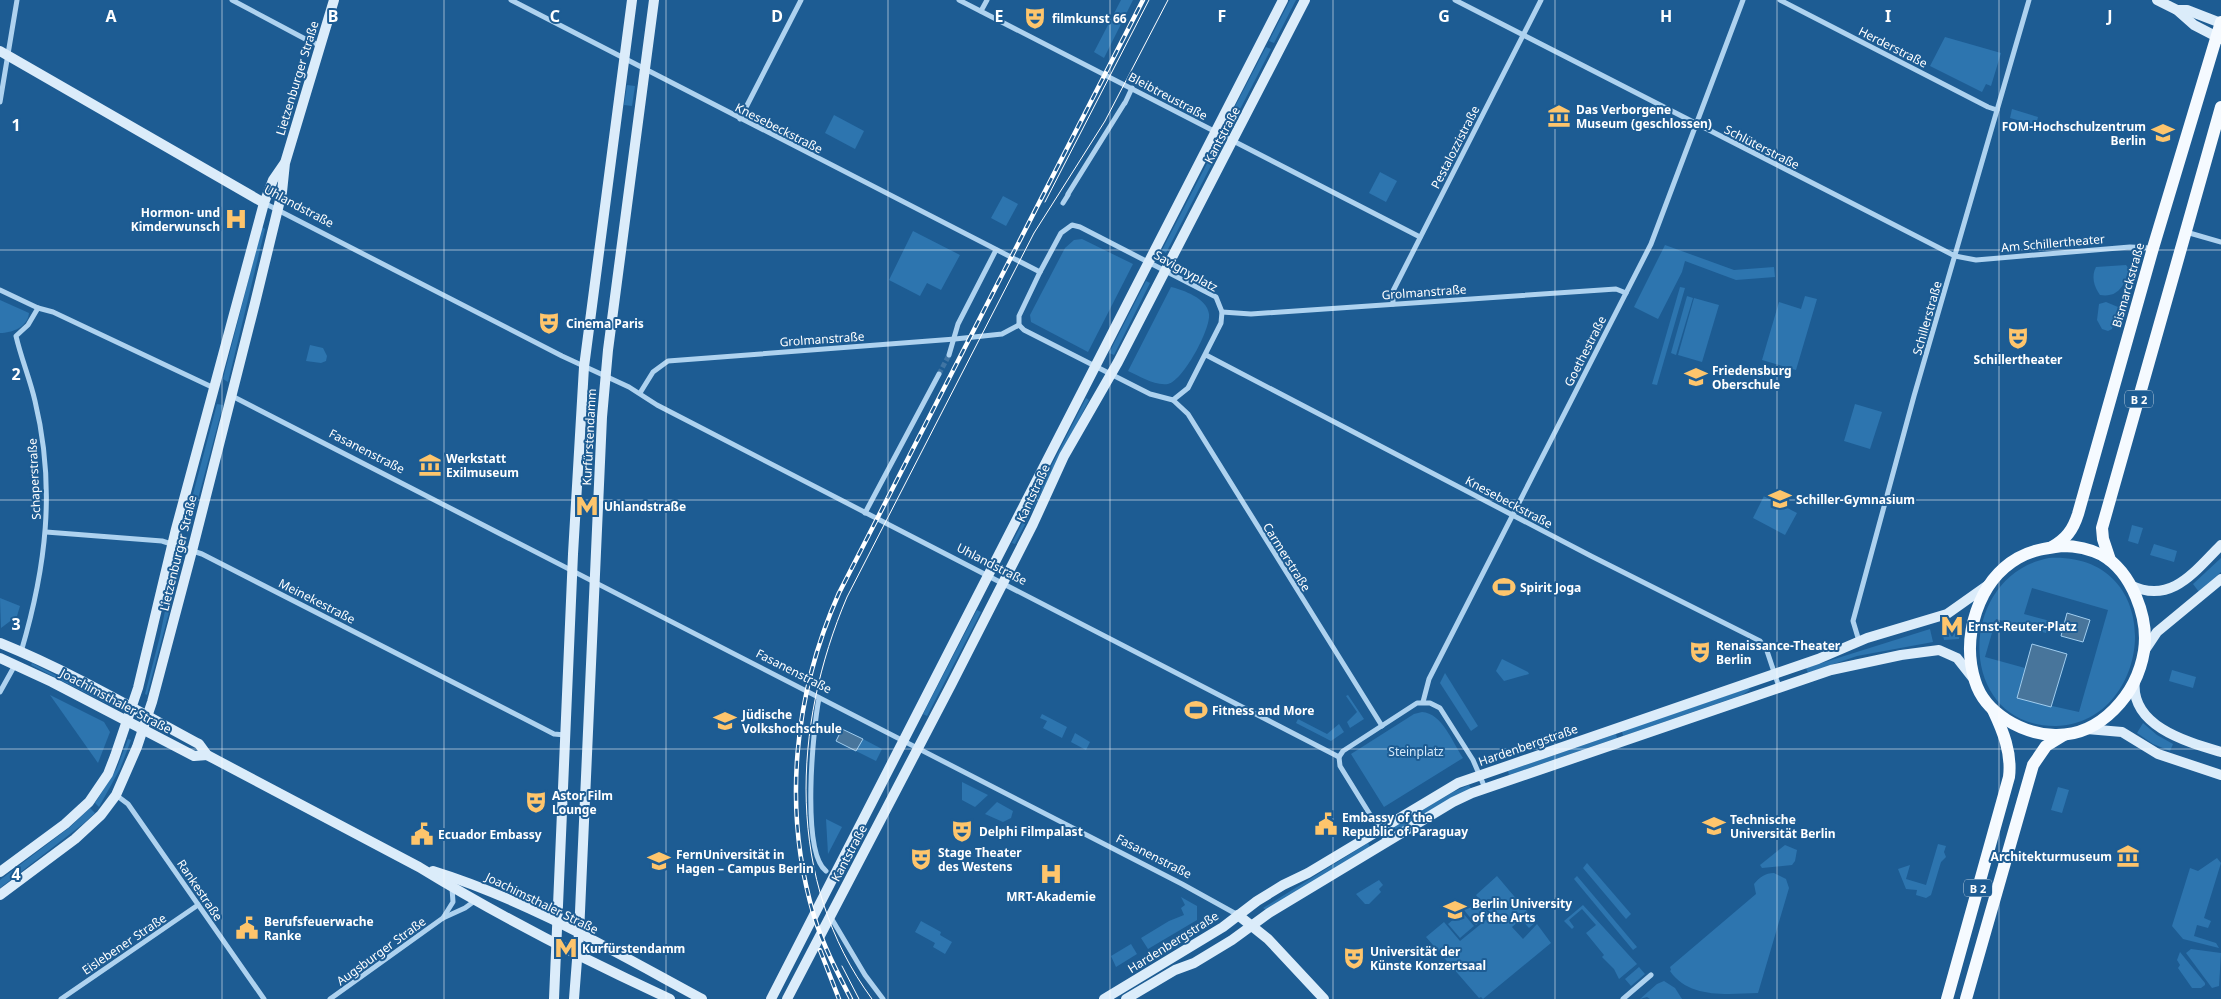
<svg xmlns="http://www.w3.org/2000/svg" width="2221" height="999" font-family="'Noto Sans',sans-serif">
<style>
.green{fill:#2d75af;fill-rule:evenodd}
.water{fill:#48759b;stroke:#a1cef0}
.lines{fill:none;stroke-linecap:round;stroke-linejoin:round}
.street-tunnel{stroke:#3f74a3;stroke-width:5;stroke-dasharray:5 2.5;stroke-linecap:butt}
.street{stroke:#aed2ef;stroke-width:5}
.secondary{stroke:#dbecfa;stroke-width:10}
.primary{stroke:#f5faff;stroke-width:12}
.tram{stroke:#fff;stroke-width:1}
.rail-casing{stroke:#fff;stroke-width:4.5}
.rail{stroke:#1d5c93;stroke-width:2.5;stroke-dasharray:8;stroke-linecap:butt}
.grid{fill:none;stroke:#fff;stroke-width:1;stroke-opacity:0.55}
.labels{text-anchor:middle;dominant-baseline:central;stroke-width:4;stroke-linejoin:round;paint-order:stroke}
.shield{fill:#1d5c93;stroke:#bbcedf;stroke-width:1}
.shield-label{font-size:11px;font-weight:bold;fill:#fff}
.poi-label{font-size:12px;font-weight:bold;fill:#fff;stroke:#1d5c93;text-anchor:start}
.street-label{font-size:12px;fill:#fff;stroke:#1d5c93}
.park-label{font-size:12px;fill:#d4e9fa;stroke:#1d5c93}
.grid-label{font-size:16px;text-anchor:middle;font-weight:bold;fill:#fff;stroke:#1d5c93;stroke-width:4;stroke-linejoin:round;paint-order:stroke}
</style>
<rect width="100%" height="100%" fill="#1d5c93"/>
<!-- green -->
<g class="green">
<polygon points="1121,0 1133,0 1104,58 1094,52"/>
<polygon points="1290,0 1296,0 1274,43 1269,41"/>
<polygon points="1945,37 2001,53 1991,86 1986,84 1982,92 1930,66"/>
<polygon points="1266,47 1271,49 1234,121 1229,118"/>
<polygon points="627,85 635,86 632,106 624,105"/>
<polygon points="2012,109 2038,117 2036,125 2010,118"/>
<polygon points="834,115 864,131 855,149 825,133"/>
<polygon points="1214,150 1218,152 1166,253 1162,250"/>
<polygon points="1380,172 1397,181 1386,202 1369,193"/>
<polygon points="1003,196 1018,204 1006,226 991,218"/>
<polygon points="262,227 265,229 228,382 223,379"/>
<polygon points="913,231 960,255 941,290 927,283 920,296 889,280"/>
<polygon points="1082,239 1133,264 1088,352 1031,322 1030,315 1065,248 1074,240"/>
<polygon points="1665,245 1734,270 1774,267 1775,277 1736,280 1685,261 1682,272 1658,319 1634,307"/>
<path d="M2126 265 2129 269C2125 284 2119 298 2100 295 2094 287 2091 276 2096 267Z"/>
<polygon points="1146,281 1150,283 1114,355 1109,353"/>
<path d="M1171 287C1183 290 1207 298 1209 314 1211 329 1183 381 1168 384 1154 386 1140 376 1128 371Z"/>
<polygon points="1680,287 1685,288 1657,385 1652,384"/>
<polygon points="1687,296 1693,298 1676,355 1671,353"/>
<polygon points="1805,296 1817,299 1796,370 1762,360 1779,302 1801,309"/>
<polygon points="1694,298 1719,305 1702,362 1678,355"/>
<path d="M0 300 29 313C28 327 12 333 0 333Z"/>
<polygon points="2106,302 2118,307 2112,329 2108,331 2102,329 2097,320 2099,304"/>
<polygon points="310,345 323,348 327,356 326,361 321,363 306,361"/>
<polygon points="1086,398 1089,400 1015,544 1012,543"/>
<polygon points="217,404 223,405 190,529 184,528"/>
<polygon points="1855,404 1882,412 1870,449 1844,441"/>
<polygon points="1764,496 1797,513 1785,535 1753,518"/>
<polygon points="2132,525 2143,528 2138,544 2128,541"/>
<polygon points="2154,544 2177,551 2174,562 2150,555"/>
<path d="M2049 558C2171 552 2154 724 2056 726 1955 727 1955 576 2049 558ZM2032 588 2108 610 2079 712 2017 698 2025 668 1985 657 1996 619 2046 633 2050 621 2024 614Z"/>
<polygon points="2221,558 2221,572 2199,592 2193,584"/>
<polygon points="174,565 181,567 147,695 145,694 160,636"/>
<polygon points="0,598 20,606 17,616 1,628"/>
<polygon points="977,610 981,612 927,716 923,714"/>
<polygon points="1962,620 1959,639 1944,640 1941,626"/>
<polygon points="1930,629 1933,642 1857,656 1808,673 1806,668"/>
<polygon points="1502,659 1528,672 1529,674 1504,681 1496,671"/>
<polygon points="32,663 112,704 112,706 31,665"/>
<polygon points="2172,670 2196,677 2193,688 2169,681"/>
<polygon points="1445,673 1478,726 1471,731 1440,683"/>
<polygon points="1749,688 1750,690 1742,695 1623,736 1622,731"/>
<polygon points="50,695 104,722 110,732 98,763"/>
<polygon points="1348,695 1364,719 1350,728 1347,722 1357,712 1346,696"/>
<path d="M1422 712C1442 713 1453 743 1463 758L1384 807 1351 754 1414 714Z"/>
<polygon points="1042,714 1067,727 1062,738 1043,728 1047,721 1040,718"/>
<polygon points="1298,719 1327,734 1339,724 1344,732 1331,741 1296,723"/>
<polygon points="2143,723 2157,735 2173,744 2170,751 2153,744 2137,733"/>
<polygon points="1075,733 1090,742 1086,750 1071,742"/>
<polygon points="1616,734 1617,738 1509,775 1508,771"/>
<polygon points="128,739 131,740 120,769 99,807 95,803 117,768"/>
<polygon points="863,739 882,749 876,761 856,751"/>
<polygon points="962,782 988,795 975,807 962,800"/>
<polygon points="1469,785 1471,789 1397,831 1394,827 1453,792"/>
<polygon points="2058,787 2069,790 2062,813 2051,810"/>
<polygon points="997,802 1013,811 1011,818 1003,822 985,814"/>
<polygon points="90,808 95,813 83,824 0,888 0,880 70,827"/>
<polygon points="826,819 842,827 828,854"/>
<polygon points="1368,843 1370,847 1266,910 1263,908"/>
<polygon points="1938,844 1946,846 1944,852 1946,857 1941,862 1931,895 1926,898 1916,895 1917,890 1906,889 1898,869 1910,865 1906,879 1926,885"/>
<polygon points="1785,845 1797,850 1795,861 1792,865 1762,868 1760,865"/>
<polygon points="2217,858 2221,863 2204,918 2211,921 2208,928 2197,925 2194,936 2216,943 2219,948 2183,939 2172,926 2190,868 2198,871"/>
<polygon points="1587,863 1631,914 1626,919 1583,868"/>
<path d="M1774 873 1786 879 1789 888 1758 993C1728 994 1689 999 1670 971L1671 970 1670 967 1756 894 1754 884C1760 877 1765 873 1774 873Z"/>
<polygon points="1497,876 1536,922 1529,928 1521,919 1512,927 1523,939 1537,924 1551,943 1483,999 1481,997 1479,998 1426,937 1444,922 1460,941 1492,915 1476,895"/>
<polygon points="1577,876 1637,947 1633,950 1574,879"/>
<polygon points="1379,880 1383,885 1379,889 1381,892 1369,904 1365,904 1356,894"/>
<polygon points="1181,897 1197,906 1197,920 1148,949 1141,938 1169,921 1184,915 1181,908 1185,905"/>
<polygon points="1477,900 1489,914 1476,925 1464,910"/>
<polygon points="1583,905 1637,964 1619,979 1614,969 1602,957 1604,955 1586,933 1596,925 1582,909 1569,920 1574,927 1572,929 1564,921"/>
<polygon points="1462,912 1474,926 1460,938 1448,924"/>
<polygon points="921,921 941,932 940,935 952,942 945,954 933,947 935,943 915,932"/>
<polygon points="1131,944 1137,954 1116,967 1111,956"/>
<polygon points="2191,949 2221,953 2219,986 2212,988 2186,953"/>
<polygon points="2180,952 2205,983 2205,985 2201,988 2192,988 2178,968 2180,965 2177,960"/>
<polygon points="1639,967 1645,974 1631,986 1625,979"/>
<polygon points="1664,981 1675,988 1682,999 1650,999 1647,997 1640,999 1657,984"/>
</g>
<!-- water -->
<g class="water">
<polygon points="2067,613 2090,620 2083,642 2061,636"/>
<polygon points="2032,644 2067,654 2051,707 2017,698"/>
<polygon points="842,729 863,739 856,751 836,741"/>
</g>
<g class="lines">
<!-- street-tunnel -->
<polyline class="street-tunnel" points="939,374 949,355"/>
<!-- street -->
<g class="street">
<polyline points="232,0 309,41 320,45"/>
<polyline points="511,0 1040,272"/>
<polyline points="959,0 1420,237"/>
<polyline points="1455,0 1955,256 1976,260 2130,247 2151,248"/>
<polyline points="1780,0 1988,107 1997,110"/>
<polyline points="981,11 987,0"/>
<polyline points="0,102 17,0"/>
<polyline points="1125,103 1132,88"/>
<polyline points="740,119 801,0"/>
<polyline points="1068,194 1124,104"/>
<polyline points="264,203 562,356 629,387 657,405 1339,757"/>
<polyline points="1063,203 1068,195"/>
<polygon points="1072,225 1080,227 1216,297 1222,312 1221,323 1188,388 1173,400 1150,394 1024,330 1019,325 1019,316 1040,272 1061,233"/>
<polyline points="2186,232 2221,242"/>
<polyline points="0,290 38,308 53,312 214,388"/>
<polyline points="1393,304 1393,291 1541,0"/>
<polyline points="1222,312 1251,314 1616,289 1626,293"/>
<polyline points="949,355 958,324 996,250"/>
<polyline points="1206,355 1591,556 1760,641 1767,651 1779,687"/>
<polyline points="640,393 653,372 668,361 955,339 1002,334 1019,325"/>
<polyline points="230,395 1182,884 1238,915"/>
<polyline points="1173,400 1188,414 1382,726"/>
<polyline points="865,513 939,374"/>
<polyline points="46,532 162,541 202,554 521,717 554,734 565,735"/>
<polyline points="1859,641 1853,621 1914,396 2029,0"/>
<path d="M21 652C46 568 56 488 35 401 30 379 21 358 16 336L28 325 38 308"/>
<polyline points="0,692 15,665"/>
<path d="M819 698C813 729 801 852 826 871"/>
<polyline points="1423,702 1429,679 1651,244 1743,0"/>
<polyline points="116,795 128,804 264,999"/>
<polyline points="1387,842 1340,766 1339,757 1343,751 1417,703 1430,703 1440,708 1473,760 1485,788"/>
<polyline points="830,916 865,975 883,999"/>
<polyline points="443,918 453,902 452,888"/>
<polyline points="61,999 198,905"/>
<polyline points="330,999 443,918 465,908 476,900"/>
<polyline points="1623,999 1651,975"/>
</g>
<!-- secondary -->
<g class="secondary">
<polyline points="2157,0 2177,10 2194,25 2221,39"/>
<polyline points="2177,10 2187,10 2221,23"/>
<polyline points="0,51 264,203"/>
<path d="M2130 585C2171 605 2194 572 2221 545"/>
<path d="M0 643C69 671 134 709 199 744L207 755 419 867C499 916 585 960 670 999"/>
<polyline points="2145,650 2157,632 2221,579"/>
<polyline points="0,658 52,682 194,756 207,755"/>
<path d="M2135 680C2129 726 2187 742 2221 752"/>
<polyline points="2087,729 2122,732 2158,754 2221,775"/>
<path d="M433 871C527 900 615 952 702 999"/>
<polyline points="0,872 65,824 89,802 108,774 115,756 138,688 176,529 264,203 273,180 284,164"/>
<polyline points="0,895 75,839 101,815 116,795 137,747 152,702 192,551 255,303 282,192 285,163 334,0"/>
<polyline points="1238,915 1268,939 1324,999"/>
<polyline points="554,999 573,554 584,367 632,0"/>
<polyline points="574,999 579,934 602,417 608,350 654,0"/>
<polyline points="771,999 1283,0"/>
<polyline points="787,999 951,685 1033,524 1064,456 1118,362 1305,0"/>
<polyline points="1104,999 1223,927 1257,901 1283,885 1308,873 1458,783 1818,659 1867,638 1947,614 1988,585"/>
<polyline points="1126,999 1175,970 1194,963 1232,940 1269,913 1453,802 1472,793 1831,670 1901,655 1939,650 1957,658 1972,677"/>
</g>
<!-- primary -->
<g class="primary">
<path d="M2062 546C2076 546 2090 549 2102 555 2132 572 2149 618 2144 651 2137 694 2101 736 2055 735 2023 734 1985 714 1975 681 1961 637 1978 581 2018 558 2032 550 2047 548 2062 546Z"/>
<path d="M2052 547C2066 539 2073 530 2078 514L2153 248 2221 22"/>
<polyline points="2110,560 2103,539 2102,528 2221,107"/>
<path d="M1947 999 2009 777C2012 753 2003 731 1993 710"/>
<polyline points="1966,999 2033,765 2046,746 2064,735"/>
</g>
<!-- tram -->
<g class="tram">
<polyline points="1045,202 1149,0"/>
<polyline points="842,966 859,999"/>
<path d="M872 999C785 881 792 726 847 597L1034 233 1105 121 1168 0"/>
</g>
<defs>
<g id="rail">
<polyline points="820,950 839,999"/>
<path d="M851 999C837 972 823 945 814 916 782 809 794 694 839 593L1143 0"/>
</g>
</defs>
<!-- rail casing -->
<use href="#rail" class="rail-casing"/>
<!-- rail -->
<use href="#rail" class="rail"/>
</g>
<!-- grid -->
<path class="grid" d="M222 0V999M444 0V999M666 0V999M888 0V999M1110 0V999M1333 0V999M1555 0V999M1777 0V999M1999 0V999M0 250H2221M0 500H2221M0 749H2221"/>
<!-- icons -->
<defs>
<symbol id="theatre-bare" viewBox="-9 -9 18 18"><path d="M-5-5.5Q0-4 5-5.5V0Q5 5 0 6Q-5 5-5 0ZM-3.3-2.5H-1v1.5H-3.3ZM1-2.5H3.3v1.5H1ZM-2.8 1Q0 5.5 2.8 1Z" fill="#fec56c" stroke="#1d5c93" stroke-width="2.5" paint-order="stroke"/></symbol>
<symbol id="museum-bare" viewBox="-9 -9 18 18"><path d="M0-6L6-3V-2H-6V-3ZM-5-1h2V3h-2ZM-1-1h2V3h-2ZM3-1h2V3H3ZM-6 4H6V6H-6Z" fill="#fec56c" stroke="#1d5c93" stroke-width="2.5" paint-order="stroke"/></symbol>
<symbol id="university-bare" viewBox="-9 -9 18 18"><path d="M0-5L7-2L0 1L-7-2ZM-4 1L0 2.5L4 1V4Q0 6-4 4Z" fill="#fec56c" stroke="#1d5c93" stroke-width="2.5" paint-order="stroke"/></symbol>
<symbol id="hospital-bare" viewBox="-9 -9 18 18"><path d="M-5-5h3v3.5h4V-5h3V5h-3V1.5h-4V5h-3Z" fill="#fec56c" stroke="#1d5c93" stroke-width="2.5" paint-order="stroke"/></symbol>
<symbol id="school-bare" viewBox="-9 -9 18 18"><path d="M0-5L7-2L0 1L-7-2ZM-4 1L0 2.5L4 1V4Q0 6-4 4Z" fill="#fec56c" stroke="#1d5c93" stroke-width="2.5" paint-order="stroke"/></symbol>
<symbol id="metro-bare" viewBox="-9 -9 18 18"><path d="M-5.5 5V-5H-3L0 0L3-5H5.5V5H3V-.5L0 4L-3-.5V5Z" fill="#fec56c" stroke="#1d5c93" stroke-width="2.5" paint-order="stroke"/></symbol>
<symbol id="stadium-bare" viewBox="-9 -9 18 18"><path d="M0-5a6.5 5 0 1 0 0 10a6.5 5 0 1 0 0-10ZM-3.5-1.8h7v3.6h-7Z" fill="#fec56c" stroke="#1d5c93" stroke-width="2.5" paint-order="stroke"/></symbol>
<symbol id="civic-bare" viewBox="-9 -9 18 18"><path d="M-.6-6.5H3V-4.5H.6V-3L4-1V1h2V6H-6V1h2V-1L-.6-3ZM-1.2 2.5V6h2.4V2.5Z" fill="#fec56c" stroke="#1d5c93" stroke-width="2.5" paint-order="stroke"/></symbol>
</defs>
<g fill-rule="evenodd">
<use href="#theatre-bare" x="1019" y="2" width="32" height="32"/>
<use href="#museum-bare" x="1543" y="100" width="32" height="32"/>
<use href="#university-bare" x="2147" y="117" width="32" height="32"/>
<use href="#hospital-bare" x="220" y="203" width="32" height="32"/>
<use href="#theatre-bare" x="533" y="307" width="32" height="32"/>
<use href="#theatre-bare" x="2002" y="322" width="32" height="32"/>
<use href="#school-bare" x="1680" y="361" width="32" height="32"/>
<use href="#museum-bare" x="414" y="449" width="32" height="32"/>
<use href="#school-bare" x="1764" y="483" width="32" height="32"/>
<use href="#metro-bare" x="571" y="490" width="32" height="32"/>
<use href="#stadium-bare" x="1488" y="571" width="32" height="32"/>
<use href="#metro-bare" x="1936" y="610" width="32" height="32"/>
<use href="#theatre-bare" x="1684" y="636" width="32" height="32"/>
<use href="#stadium-bare" x="1180" y="694" width="32" height="32"/>
<use href="#university-bare" x="709" y="705" width="32" height="32"/>
<use href="#theatre-bare" x="520" y="786" width="32" height="32"/>
<use href="#civic-bare" x="1310" y="808" width="32" height="32"/>
<use href="#university-bare" x="1698" y="810" width="32" height="32"/>
<use href="#theatre-bare" x="946" y="815" width="32" height="32"/>
<use href="#civic-bare" x="406" y="818" width="32" height="32"/>
<use href="#museum-bare" x="2112" y="840" width="32" height="32"/>
<use href="#theatre-bare" x="905" y="843" width="32" height="32"/>
<use href="#university-bare" x="643" y="845" width="32" height="32"/>
<use href="#hospital-bare" x="1035" y="858" width="32" height="32"/>
<use href="#university-bare" x="1439" y="894" width="32" height="32"/>
<use href="#civic-bare" x="231" y="912" width="32" height="32"/>
<use href="#metro-bare" x="550" y="932" width="32" height="32"/>
<use href="#theatre-bare" x="1338" y="942" width="32" height="32"/>
</g>
<g class="labels">
<!-- shield labels -->
<g class="shield">
<rect x="2125" y="390.5" width="28" height="17" rx="4"/>
<rect x="1964" y="879.5" width="28" height="17" rx="4"/>
</g>
<g class="shield-label">
<text x="2139" y="399">B 2</text>
<text x="1978" y="888">B 2</text>
</g>
<!-- poi labels -->
<g class="poi-label">
<text x="1052" y="18">filmkunst 66</text>
<text x="1576" y="109">Das Verborgene<tspan x="1576" dy="14">Museum (geschlossen)</tspan></text>
<text x="2146" y="126" text-anchor="end">FOM-Hochschulzentrum<tspan x="2146" dy="14">Berlin</tspan></text>
<text x="220" y="212" text-anchor="end">Hormon- und<tspan x="220" dy="14">Kimderwunsch</tspan></text>
<text x="566" y="323">Cinema Paris</text>
<text x="2018" y="359" text-anchor="middle">Schillertheater</text>
<text x="1712" y="370">Friedensburg<tspan x="1712" dy="14">Oberschule</tspan></text>
<text x="446" y="458">Werkstatt<tspan x="446" dy="14">Exilmuseum</tspan></text>
<text x="1796" y="499">Schiller-Gymnasium</text>
<text x="604" y="506">Uhlandstraße</text>
<text x="1520" y="587">Spirit Joga</text>
<text x="1968" y="626">Ernst-Reuter-Platz</text>
<text x="1716" y="645">Renaissance-Theater<tspan x="1716" dy="14">Berlin</tspan></text>
<text x="1212" y="710">Fitness and More</text>
<text x="742" y="714">Jüdische<tspan x="742" dy="14">Volkshochschule</tspan></text>
<text x="552" y="795">Astor Film<tspan x="552" dy="14">Lounge</tspan></text>
<text x="1342" y="817">Embassy of the<tspan x="1342" dy="14">Republic of Paraguay</tspan></text>
<text x="1730" y="819">Technische<tspan x="1730" dy="14">Universität Berlin</tspan></text>
<text x="979" y="831">Delphi Filmpalast</text>
<text x="438" y="834">Ecuador Embassy</text>
<text x="938" y="852">Stage Theater<tspan x="938" dy="14">des Westens</tspan></text>
<text x="676" y="854">FernUniversität in<tspan x="676" dy="14">Hagen – Campus Berlin</tspan></text>
<text x="2112" y="856" text-anchor="end">Architekturmuseum</text>
<text x="1051" y="896" text-anchor="middle">MRT-Akademie</text>
<text x="1472" y="903">Berlin University<tspan x="1472" dy="14">of the Arts</tspan></text>
<text x="264" y="921">Berufsfeuerwache<tspan x="264" dy="14">Ranke</tspan></text>
<text x="582" y="948">Kurfürstendamm</text>
<text x="1370" y="951">Universität der<tspan x="1370" dy="14">Künste Konzertsaal</tspan></text>
</g>
<!-- street labels -->
<g class="street-label">
<text transform="translate(1893 47) rotate(27)">Herderstraße</text>
<text transform="translate(297 78) rotate(-73)">Lietzenburger Straße</text>
<text transform="translate(1168 96) rotate(28)">Bleibtreustraße</text>
<text transform="translate(779 128) rotate(27)">Knesebeckstraße</text>
<text transform="translate(1222 135) rotate(-62)">Kantstraße</text>
<text transform="translate(1455 147) rotate(-63)">Pestalozzistraße</text>
<text transform="translate(1762 147) rotate(27)">Schlüterstraße</text>
<text transform="translate(299 206) rotate(28)">Uhlandstraße</text>
<text transform="translate(2053 243) rotate(-5)">Am Schillertheater</text>
<text transform="translate(1186 271) rotate(29)">Savignyplatz</text>
<text transform="translate(2128 285) rotate(-74)">Bismarckstraße</text>
<text transform="translate(1424 292) rotate(-4)">Grolmanstraße</text>
<text transform="translate(1927 318) rotate(-74)">Schillerstraße</text>
<text transform="translate(822 339) rotate(-4)">Grolmanstraße</text>
<text transform="translate(1585 351) rotate(-63)">Goethestraße</text>
<text transform="translate(589 437) rotate(-87)">Kurfürstendamm</text>
<text transform="translate(367 451) rotate(27)">Fasanenstraße</text>
<text transform="translate(34 479) rotate(-93)">Schaperstraße</text>
<text transform="translate(1033 493) rotate(-65)">Kantstraße</text>
<text transform="translate(1509 502) rotate(28)">Knesebeckstraße</text>
<text transform="translate(178 553) rotate(-76)">Lietzenburger Straße</text>
<text transform="translate(1287 557) rotate(58)">Carmerstraße</text>
<text transform="translate(992 564) rotate(27)">Uhlandstraße</text>
<text transform="translate(317 601) rotate(27)">Meinekestraße</text>
<text transform="translate(794 671) rotate(27)">Fasanenstraße</text>
<text transform="translate(116 701) rotate(28)">Joachimsthaler Straße</text>
<text transform="translate(1528 745) rotate(-19)">Hardenbergstraße</text>
<text transform="translate(849 853) rotate(-62)">Kantstraße</text>
<text transform="translate(1154 856) rotate(27)">Fasanenstraße</text>
<text transform="translate(200 890) rotate(56)">Rankestraße</text>
<text transform="translate(542 903) rotate(26)">Joachimsthaler Straße</text>
<text transform="translate(1173 942) rotate(-32)">Hardenbergstraße</text>
<text transform="translate(124 944) rotate(-34)">Eislebener Straße</text>
<text transform="translate(381 951) rotate(-36)">Augsburger Straße</text>
</g>
<!-- park labels -->
<g class="park-label">
<text x="1416" y="751">Steinplatz</text>
</g>
</g>
<g class="grid-label">
<text x="111" y="22">A</text>
<text x="333" y="22">B</text>
<text x="555" y="22">C</text>
<text x="777" y="22">D</text>
<text x="999" y="22">E</text>
<text x="1222" y="22">F</text>
<text x="1444" y="22">G</text>
<text x="1666" y="22">H</text>
<text x="1888" y="22">I</text>
<text x="2110" y="22">J</text>
<text x="16" y="131">1</text>
<text x="16" y="380">2</text>
<text x="16" y="630">3</text>
<text x="16" y="880">4</text>
</g>
</svg>
